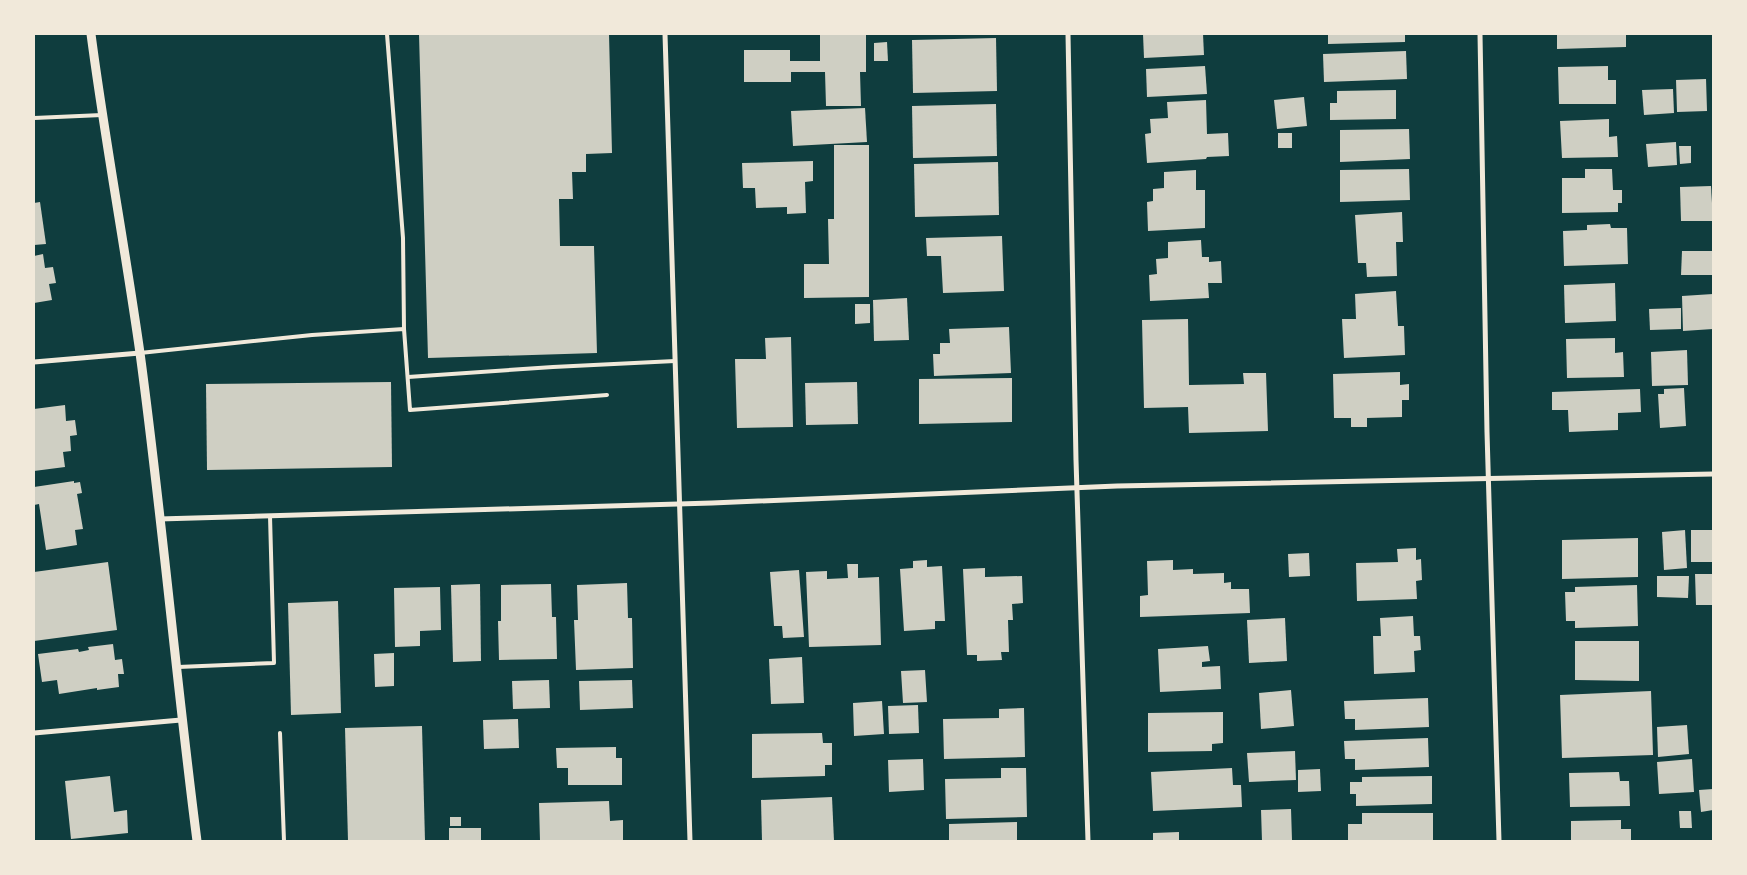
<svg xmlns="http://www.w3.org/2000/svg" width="1747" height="875" font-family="Mulish,sans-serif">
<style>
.building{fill:#cfcfc3}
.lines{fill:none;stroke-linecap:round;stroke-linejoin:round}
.service{stroke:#f1e9da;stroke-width:4}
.minor{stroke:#f1e9da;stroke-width:5}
.tertiary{stroke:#f1e9da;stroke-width:9}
</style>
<rect width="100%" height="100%" fill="#0f3d3e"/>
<!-- building -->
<g class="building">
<polygon points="419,34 609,34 612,153 586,154 586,172 572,172 573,199 559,199 560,246 594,246 597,353 428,358"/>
<polygon points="820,34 866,34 866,72 860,72 861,106 826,106 825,72 791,72 791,82 744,82 744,50 790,50 790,61 820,61"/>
<polygon points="1143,34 1203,34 1204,55 1144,58"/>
<polygon points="1328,34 1405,34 1405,42 1328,44"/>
<polygon points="1557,34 1626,34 1626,47 1557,49"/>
<polygon points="996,38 997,91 913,93 912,40"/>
<polygon points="887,42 888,61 874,61 874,43"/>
<polygon points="1406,51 1407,79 1324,82 1323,54"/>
<polygon points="1205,66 1207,94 1147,97 1146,69"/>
<polygon points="1608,66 1608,80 1616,80 1616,104 1559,104 1558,67"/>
<polygon points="1706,79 1707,111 1677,112 1676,80"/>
<polygon points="1673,89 1674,113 1644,115 1642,90"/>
<polygon points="1396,90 1396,119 1330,120 1330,103 1337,103 1337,91"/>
<polygon points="1304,97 1307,126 1277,129 1274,100"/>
<polygon points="1206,100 1207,134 1228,133 1229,156 1207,157 1206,159 1147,163 1145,134 1151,133 1150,119 1168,118 1167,102"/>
<polygon points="996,104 997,156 913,158 912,106"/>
<polygon points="865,108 867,142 793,146 791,111"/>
<polygon points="1609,119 1609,137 1617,136 1618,157 1562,158 1560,121"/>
<polygon points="1409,129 1410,159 1340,162 1340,130"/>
<rect x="1278" y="133" width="14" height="15"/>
<polygon points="1676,142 1677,165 1648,167 1646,144"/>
<polygon points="834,145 869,145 869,297 804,298 804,264 829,264 828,219 834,219"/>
<polygon points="1679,146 1691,146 1691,163 1680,164"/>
<polygon points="813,161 813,181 805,182 806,213 787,214 787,207 756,208 755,188 743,188 742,163"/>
<polygon points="998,162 999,215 915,217 914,164"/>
<polygon points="1409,169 1410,200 1340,202 1340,170"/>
<polygon points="1585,169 1612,169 1613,190 1622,190 1622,203 1618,203 1618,212 1562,213 1562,178 1585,178"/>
<polygon points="1196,170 1196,190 1205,190 1205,228 1148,231 1147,202 1153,201 1153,189 1164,188 1164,172"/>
<polygon points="1711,186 1713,221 1681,221 1680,187"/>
<polygon points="40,202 46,244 34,245 34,203"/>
<polygon points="1402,212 1403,242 1396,242 1397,276 1367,277 1366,263 1358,263 1355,215"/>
<polygon points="1610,224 1611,228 1627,228 1628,264 1564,266 1563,231 1587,230 1587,225"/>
<polygon points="1002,236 1004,291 943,293 941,256 927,256 926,238"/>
<polygon points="1201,240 1202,257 1209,257 1209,262 1221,261 1222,283 1208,283 1209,298 1150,301 1149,275 1157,274 1156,259 1168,258 1168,242"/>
<polygon points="1682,251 1713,251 1713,275 1681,275"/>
<polygon points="43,254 45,268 53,267 56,283 49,284 52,300 34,303 34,256"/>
<polygon points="1615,283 1616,321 1565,323 1564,285"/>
<polygon points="1396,291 1398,326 1404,326 1405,355 1344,358 1342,319 1356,319 1355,294"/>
<polygon points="1713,294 1713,329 1683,331 1682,296"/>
<polygon points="907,298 909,340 874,341 873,300"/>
<polygon points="855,304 870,304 870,323 855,324"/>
<polygon points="1681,308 1681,329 1650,330 1649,309"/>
<polygon points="1188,319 1189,385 1244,384 1243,373 1266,373 1268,431 1189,433 1188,407 1144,408 1142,320"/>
<polygon points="1009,327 1011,373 934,376 933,354 940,354 940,343 950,343 949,329"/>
<polygon points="791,337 793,427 737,428 735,359 766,359 765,338"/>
<polygon points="1615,338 1615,353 1623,352 1624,377 1567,378 1566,339"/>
<polygon points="1687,350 1688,385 1652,386 1651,352"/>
<polygon points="1400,372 1400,385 1409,384 1409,400 1402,400 1402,417 1367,418 1367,427 1351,427 1351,418 1334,418 1333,374"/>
<polygon points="1012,378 1012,422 919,424 919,379"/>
<polygon points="391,382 392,467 207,470 206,384"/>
<polygon points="857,382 858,424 806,425 805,383"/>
<polygon points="1684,388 1686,426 1660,428 1658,394 1664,394 1664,389"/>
<polygon points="1640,389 1641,412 1618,413 1618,430 1569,432 1568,410 1552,410 1552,392"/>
<polygon points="65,405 66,421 75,420 77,435 70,436 71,451 63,452 65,467 34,471 34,409"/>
<polygon points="74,481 74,483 80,482 82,493 77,494 83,529 75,530 77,545 46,550 39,504 34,505 34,487"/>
<polygon points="1685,530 1687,568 1664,570 1662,532"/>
<rect x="1691" y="530" width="22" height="32"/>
<polygon points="1638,538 1638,577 1562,579 1562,540"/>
<polygon points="1416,548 1416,560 1421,559 1422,580 1416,581 1417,599 1357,601 1356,563 1398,562 1397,549"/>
<polygon points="1309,553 1310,576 1289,577 1288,554"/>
<polygon points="927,560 927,567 942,566 945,621 935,621 935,629 904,631 900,569 913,568 913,561"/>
<polygon points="1173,560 1173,570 1193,569 1193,574 1224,573 1224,583 1231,582 1231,589 1249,589 1250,613 1140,617 1140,596 1148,595 1147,561"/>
<polygon points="108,562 117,630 34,641 34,572"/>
<polygon points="847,564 858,564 858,578 879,577 881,645 809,647 806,572 827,571 827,579 848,578"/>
<polygon points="985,568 985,577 1022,576 1023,603 1012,604 1013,620 1008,620 1009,652 1001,652 1002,660 977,661 977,655 967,655 963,569"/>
<polygon points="799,570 804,637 783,638 782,626 774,626 770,572"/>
<polygon points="1695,574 1713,574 1713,605 1696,605"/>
<polygon points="1657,576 1689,576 1688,598 1657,597"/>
<polygon points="627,583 628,618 632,618 633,668 576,670 574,620 578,620 577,585"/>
<polygon points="480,584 481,661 453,662 451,585"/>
<polygon points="551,584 552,617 556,617 557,659 499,660 498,621 501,621 501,585"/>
<polygon points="1637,585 1638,626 1575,628 1575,621 1566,621 1565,592 1575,592 1575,587"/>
<polygon points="440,587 441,630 420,631 420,646 395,647 394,588"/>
<polygon points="338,601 341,713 291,715 288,603"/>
<polygon points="1413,616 1414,636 1420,636 1421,650 1414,651 1415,672 1374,674 1373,636 1381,636 1380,618"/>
<polygon points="1285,618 1287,661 1249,663 1247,620"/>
<polygon points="1575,641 1639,641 1639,681 1575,680"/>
<polygon points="113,644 115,660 122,659 124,674 118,674 119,687 97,690 97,688 59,694 57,680 42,682 38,654 78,649 79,652 89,650 88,647"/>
<polygon points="1208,646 1210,661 1202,662 1202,667 1220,666 1221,689 1160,692 1158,649"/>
<polygon points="394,653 394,686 375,687 374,654"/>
<polygon points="802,657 804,703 771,704 769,659"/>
<polygon points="925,670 927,702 903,703 901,671"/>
<polygon points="549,680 550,708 513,709 512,681"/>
<polygon points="632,680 633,708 580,710 579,681"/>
<polygon points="1291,690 1294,726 1261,729 1259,693"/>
<polygon points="1651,691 1653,755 1562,758 1560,695"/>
<polygon points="1428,698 1429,727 1355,730 1355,719 1345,719 1344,701"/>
<polygon points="882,701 884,734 854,736 853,703"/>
<polygon points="918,705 919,733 889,734 888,706"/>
<polygon points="1024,708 1025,757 944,759 943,719 999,718 999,709"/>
<polygon points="1223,712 1223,743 1212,744 1212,751 1148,752 1148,713"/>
<polygon points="518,719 519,748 484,749 483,720"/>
<polygon points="1687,725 1689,754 1658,757 1657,727"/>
<polygon points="422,726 425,841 348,841 345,728"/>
<polygon points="822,733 823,743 832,743 832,765 825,765 825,776 752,778 752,734"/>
<polygon points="1428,738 1429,767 1355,770 1355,759 1345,759 1344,741"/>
<polygon points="616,747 616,758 622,758 622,785 568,785 568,768 557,768 556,748"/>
<polygon points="1295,751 1296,780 1249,782 1247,753"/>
<polygon points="923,759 924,790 889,792 888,760"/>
<polygon points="1692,759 1694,792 1659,794 1657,762"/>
<polygon points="1001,768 1026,768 1027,817 946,819 945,779 1001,778"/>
<polygon points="1232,768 1233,785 1241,785 1242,807 1153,811 1151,772"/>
<polygon points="1320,769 1321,791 1298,792 1298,770"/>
<polygon points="1619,772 1620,781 1629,781 1630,806 1570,807 1569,773"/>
<polygon points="110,776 114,812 127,810 128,833 71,839 65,781"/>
<polygon points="1432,776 1432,804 1356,806 1356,794 1350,794 1350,782 1362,782 1362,777"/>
<polygon points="1713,789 1713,810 1701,812 1699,790"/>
<polygon points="832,797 834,841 762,841 761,800"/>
<polygon points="609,801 610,821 623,820 623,841 540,841 539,803"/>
<polygon points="1291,809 1292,840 1262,841 1261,810"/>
<polygon points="1679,811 1691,811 1692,828 1680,828"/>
<polygon points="1362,813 1433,813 1433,841 1348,841 1348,824 1362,824"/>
<rect x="450" y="817" width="11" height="9"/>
<polygon points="1621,820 1621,829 1631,829 1631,841 1571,841 1571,821"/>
<polygon points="1017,822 1017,841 949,841 949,824"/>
<rect x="449" y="828" width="32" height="13"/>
<polygon points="1179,832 1179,841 1153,841 1153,833"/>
</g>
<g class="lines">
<!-- service -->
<g class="service">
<polyline points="387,34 403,238 404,329"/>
<polyline points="34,118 102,115"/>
<polyline points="140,353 312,335 404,329 410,410 607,395"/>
<polyline points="408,377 553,367 675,361"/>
<polyline points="178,667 274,663 270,516"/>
<polyline points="280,733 284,841"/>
</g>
<!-- minor -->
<g class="minor">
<polyline points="665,34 690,841"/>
<polyline points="1068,34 1076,460 1088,841"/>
<polyline points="1480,34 1487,432 1499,841"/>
<polyline points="34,362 140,353"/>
<polyline points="159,519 712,503 1117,486 1713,474"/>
<polyline points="34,733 181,720"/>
</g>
<!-- tertiary -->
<path class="tertiary" d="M91 34C105 141 125 247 140 353 162 516 176 679 197 841"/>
</g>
<!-- border -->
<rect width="1747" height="875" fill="none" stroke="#f1e9da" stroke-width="70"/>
</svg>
